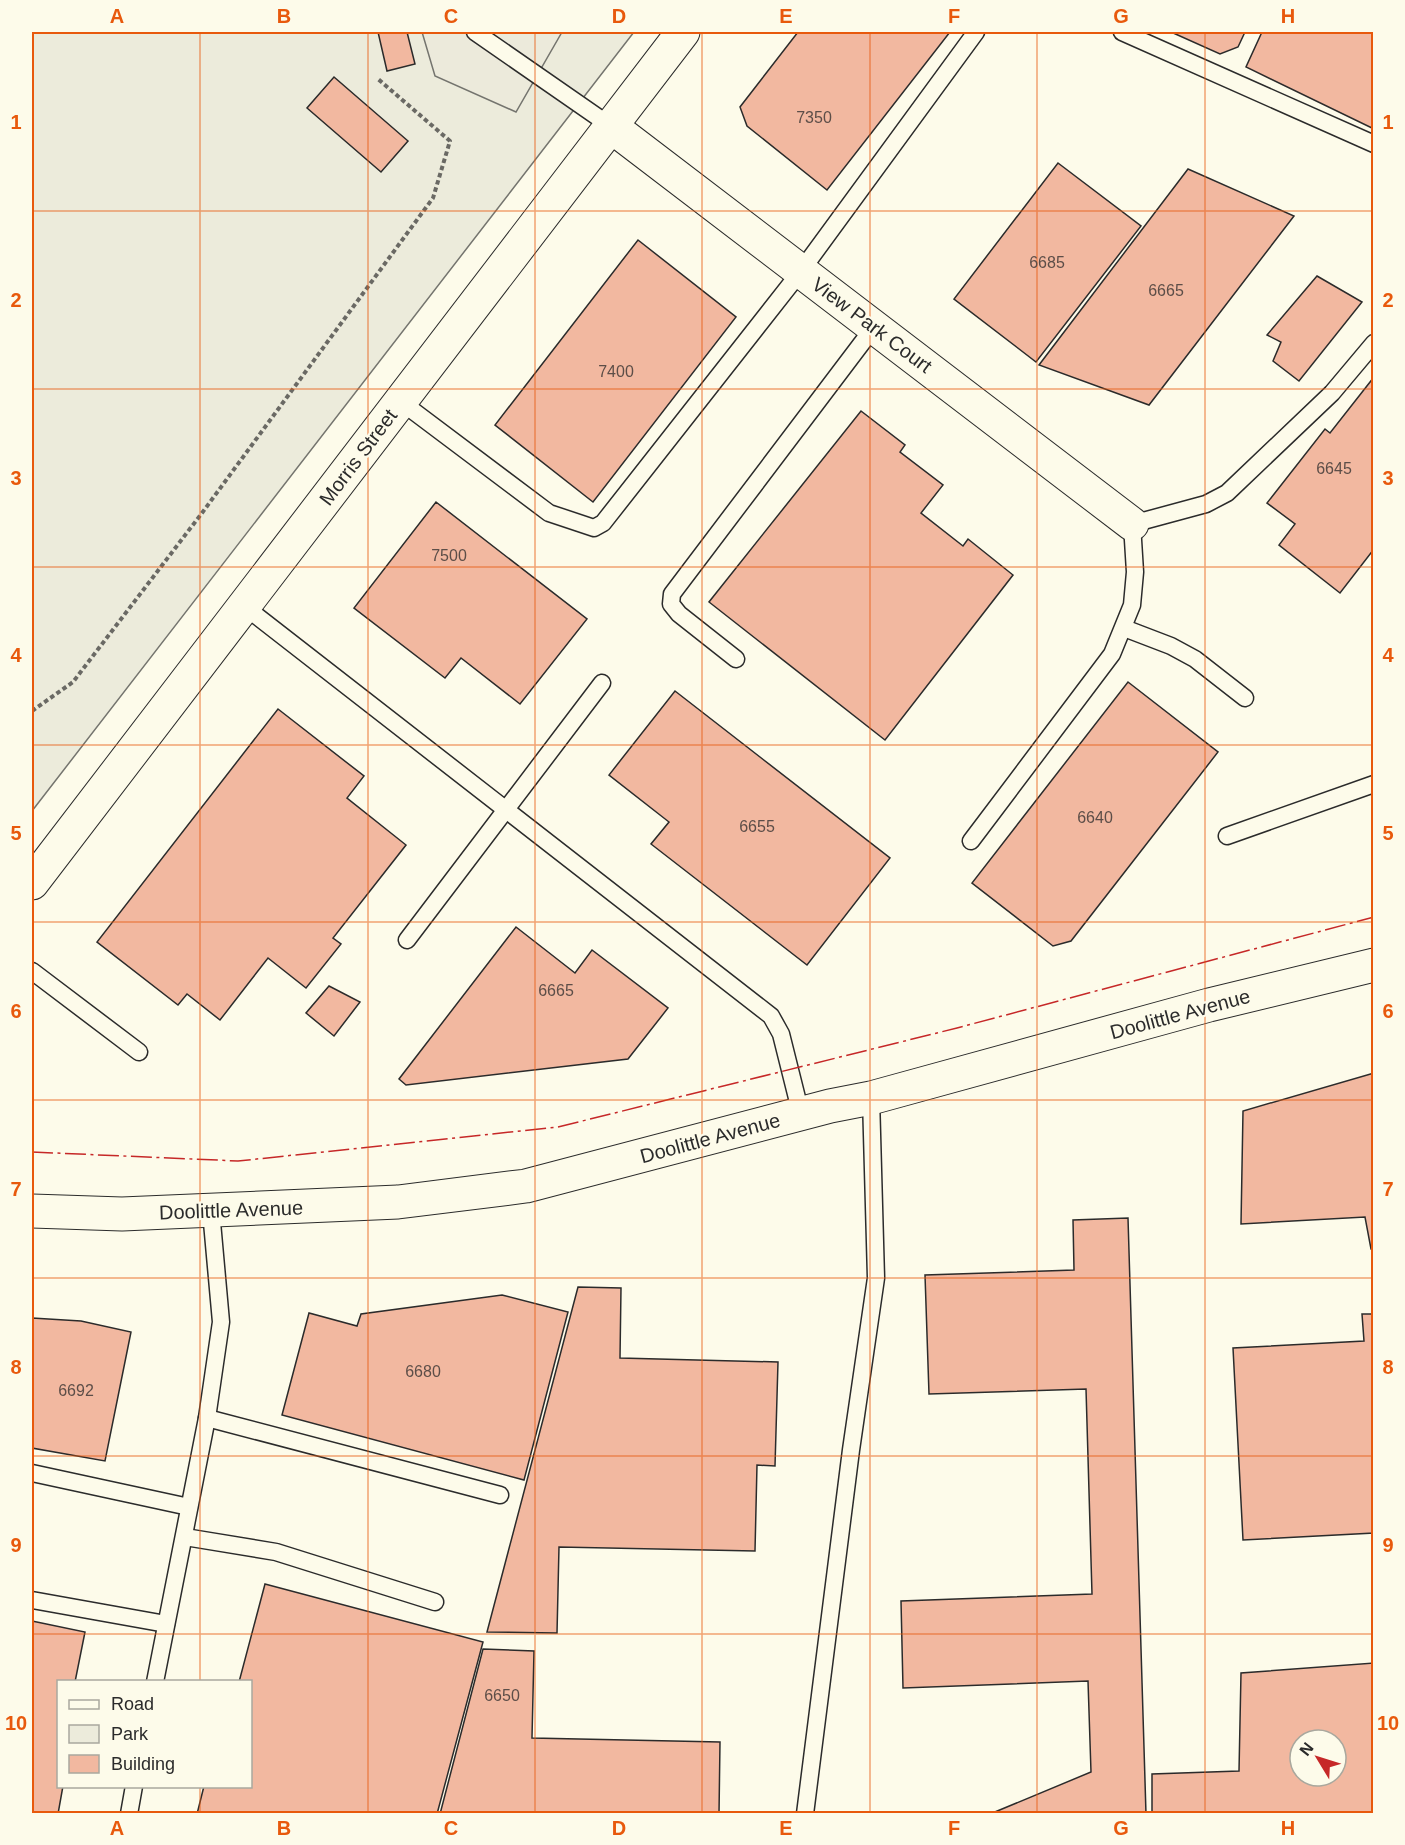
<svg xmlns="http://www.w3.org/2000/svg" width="1405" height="1845" font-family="Helvetica,sans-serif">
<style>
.green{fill:#ecebdb;stroke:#74746e;stroke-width:1.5}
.parking{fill:#eceadb;stroke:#74746e;stroke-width:1.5}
.building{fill:#f2b8a0;stroke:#2b2b2b;stroke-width:1.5;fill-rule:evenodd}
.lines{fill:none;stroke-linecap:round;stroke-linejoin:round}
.lane-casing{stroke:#2b2b2b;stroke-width:19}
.street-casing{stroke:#2b2b2b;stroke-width:35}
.path{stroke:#6a6964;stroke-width:4;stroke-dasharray:4.5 3;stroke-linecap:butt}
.lane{stroke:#fdfbea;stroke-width:16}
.street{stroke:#fdfbea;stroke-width:33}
.power{stroke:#c62828;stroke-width:1.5;stroke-dasharray:21 4.5 3 4.5;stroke-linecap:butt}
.grid{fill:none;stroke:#e8590c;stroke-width:1.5;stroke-opacity:0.55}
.labels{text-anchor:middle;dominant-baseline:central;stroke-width:4.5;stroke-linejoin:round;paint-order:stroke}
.number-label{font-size:16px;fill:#5d4e48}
.street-label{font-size:20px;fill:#2b2b2b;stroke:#fdfbea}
.neatline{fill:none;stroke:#e8590c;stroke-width:2}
.grid-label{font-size:20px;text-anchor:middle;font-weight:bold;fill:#e8590c}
</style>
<rect width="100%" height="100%" fill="#fdfbea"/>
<!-- green -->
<polygon class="green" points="32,32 634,32 32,811"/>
<!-- parking -->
<polygon class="parking" points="422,32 562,32 516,112 435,76"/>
<!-- building -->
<g class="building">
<polygon points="378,32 407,32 415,64 387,71"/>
<polygon points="798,32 950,32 827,190 747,126 740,107"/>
<polygon points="1171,32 1245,32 1238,47 1220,54"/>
<polygon points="1262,32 1374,32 1374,129 1246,67"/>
<polygon points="334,77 408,141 381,172 307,108"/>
<polygon points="1058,163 1141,226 1036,362 954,299"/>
<polygon points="1188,169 1294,216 1149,405 1039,365"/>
<polygon points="638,240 736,317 593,502 495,425"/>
<polygon points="1317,276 1362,302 1299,381 1273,361 1281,342 1267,335"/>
<polygon points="1374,377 1374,549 1340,593 1279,545 1295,524 1267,503 1325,429 1330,433"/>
<polygon points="861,411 905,445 900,452 943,485 921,513 963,546 968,539 1013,575 885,740 709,602"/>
<polygon points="436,502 587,619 520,704 461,658 445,678 354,608"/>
<polygon points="1128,682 1218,752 1071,941 1053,946 972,883"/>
<polygon points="675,691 890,858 807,965 651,844 669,822 609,775"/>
<polygon points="278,709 364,776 347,798 406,845 333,938 341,944 306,988 268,958 220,1020 187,994 178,1005 97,942"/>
<polygon points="516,927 575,973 592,950 668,1008 628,1059 406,1085 399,1079"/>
<polygon points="329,986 360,1002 334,1036 306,1013"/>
<polygon points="1374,1073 1374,1249 1371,1249 1365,1217 1241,1224 1243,1111"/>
<polygon points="1128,1218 1146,1814 990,1814 1091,1772 1088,1681 903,1688 901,1601 1092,1594 1086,1389 929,1394 925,1275 1074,1270 1073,1220"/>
<polygon points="578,1287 621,1288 620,1358 778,1362 775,1466 757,1465 755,1551 559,1547 557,1633 487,1632"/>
<polygon points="502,1295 568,1312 524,1480 282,1415 309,1313 357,1326 361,1314"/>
<polygon points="1362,1314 1374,1314 1374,1533 1243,1540 1233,1348 1364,1341"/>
<polygon points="32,1318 81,1321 131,1332 105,1461 32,1448"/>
<polygon points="265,1584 483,1642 437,1814 197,1814 204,1786 250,1786 250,1682 239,1682"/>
<polygon points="32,1621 85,1632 75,1682 58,1682 58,1786 63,1786 58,1814 32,1814"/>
<polygon points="483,1649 534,1651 532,1738 720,1742 719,1814 440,1814"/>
<path d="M1374 1663V1814H1152V1774L1239 1771 1241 1673ZM1300 1740H1336V1776H1300Z"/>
</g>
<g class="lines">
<defs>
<g id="lane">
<polyline points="475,32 612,127"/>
<polyline points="1122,32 1374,144"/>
<polyline points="400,401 549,513 594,528 603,523 801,271 976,32"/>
<polyline points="244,606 771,1016 781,1034 801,1114"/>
<polyline points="1124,628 1171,646 1195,659 1245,698"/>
<polyline points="736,659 679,614 671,604 672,594 874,327"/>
<polyline points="1227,836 1374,784"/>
<polyline points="971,841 1112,654 1132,605 1135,572 1132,524 1206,504 1227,493 1332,393 1374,343"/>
<polyline points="407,940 602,683"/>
<polyline points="32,971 139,1052"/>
<polyline points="207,1418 500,1495"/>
<polyline points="32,1473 189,1507"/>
<polyline points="185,1537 276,1552 435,1602"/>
<polyline points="32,1600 166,1624"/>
<polyline points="155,1682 207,1418 221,1322 211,1211"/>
<polyline points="129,1814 134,1786"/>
<polyline points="805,1814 851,1450 876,1278 871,1098"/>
</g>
<g id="street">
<polyline points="612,127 1132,524"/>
<polyline points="32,883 683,32"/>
<polyline points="32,1211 122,1214 398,1202 526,1186 830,1106 871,1098 1209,1005 1374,965"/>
</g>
</defs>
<!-- lane casing -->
<use href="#lane" class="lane-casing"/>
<!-- street casing -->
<use href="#street" class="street-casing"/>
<!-- path -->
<polyline class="path" points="32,711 73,682 202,513 433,198 450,141 378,79"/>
<!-- lane -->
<use href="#lane" class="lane"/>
<!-- street -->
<use href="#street" class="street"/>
<!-- power -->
<polyline class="power" points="32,1152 238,1161 558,1127 957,1028 1374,917"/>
</g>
<!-- grid -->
<path class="grid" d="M200 32V1682M368 32V1814M535 32V1814M702 32V1814M870 32V1814M1037 32V1814M1205 32V1814M32 211H1374M32 389H1374M32 567H1374M32 745H1374M32 922H1374M32 1100H1374M32 1278H1374M32 1456H1374M32 1634H1374M200 1786V1814"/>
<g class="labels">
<!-- number labels -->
<g class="number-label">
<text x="814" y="117">7350</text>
<text x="1047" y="262">6685</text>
<text x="1166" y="290">6665</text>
<text x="616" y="371">7400</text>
<text x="1334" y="468">6645</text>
<text x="449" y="555">7500</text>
<text x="1095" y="817">6640</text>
<text x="757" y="826">6655</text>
<text x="556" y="990">6665</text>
<text x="423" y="1371">6680</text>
<text x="76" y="1390">6692</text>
<text x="502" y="1695">6650</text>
</g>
<!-- street labels -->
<g class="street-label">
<text transform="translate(872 325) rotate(37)">View Park Court</text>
<text transform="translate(358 457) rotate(-53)">Morris Street</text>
<text transform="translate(1180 1014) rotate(-15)">Doolittle Avenue</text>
<text transform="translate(710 1138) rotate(-15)">Doolittle Avenue</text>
<text transform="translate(231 1210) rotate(-2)">Doolittle Avenue</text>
</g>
</g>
<!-- border -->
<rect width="1405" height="1845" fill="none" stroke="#fdfbea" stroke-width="66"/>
<!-- legend -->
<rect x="57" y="1680" width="195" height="108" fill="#fdfbea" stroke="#a9a89e" stroke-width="1.5"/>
<rect x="69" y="1700" width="30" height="9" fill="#fdfbea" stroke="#a9a89e" stroke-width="1.5"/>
<text x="111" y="1710" font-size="18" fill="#2b2b2b">Road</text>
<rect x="69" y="1725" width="30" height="18" fill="#ecebdb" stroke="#a9a89e" stroke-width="1.5"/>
<text x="111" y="1740" font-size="18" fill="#2b2b2b">Park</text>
<rect x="69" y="1755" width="30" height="18" fill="#f2b8a0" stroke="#a9a89e" stroke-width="1.5"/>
<text x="111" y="1770" font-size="18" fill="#2b2b2b">Building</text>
<!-- north arrow -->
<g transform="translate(1318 1758) rotate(308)"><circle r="28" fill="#fdfbea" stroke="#a9a89e" stroke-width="1.5"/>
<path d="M0-4.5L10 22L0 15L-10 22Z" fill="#c62828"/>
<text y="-9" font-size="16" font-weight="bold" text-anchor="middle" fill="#2b2b2b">N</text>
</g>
<rect x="33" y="33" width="1339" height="1779" class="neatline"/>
<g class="grid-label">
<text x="117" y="23">A</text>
<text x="284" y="23">B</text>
<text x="451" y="23">C</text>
<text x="619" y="23">D</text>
<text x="786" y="23">E</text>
<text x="954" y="23">F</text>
<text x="1121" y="23">G</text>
<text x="1288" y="23">H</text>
<text x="16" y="129">1</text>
<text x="1388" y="129">1</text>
<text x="16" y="307">2</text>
<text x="1388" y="307">2</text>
<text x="16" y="485">3</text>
<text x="1388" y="485">3</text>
<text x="16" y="662">4</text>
<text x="1388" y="662">4</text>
<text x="16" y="840">5</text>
<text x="1388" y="840">5</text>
<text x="16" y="1018">6</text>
<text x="1388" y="1018">6</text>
<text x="16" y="1196">7</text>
<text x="1388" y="1196">7</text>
<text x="16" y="1374">8</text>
<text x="1388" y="1374">8</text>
<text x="16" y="1552">9</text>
<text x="1388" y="1552">9</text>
<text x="16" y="1730">10</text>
<text x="1388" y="1730">10</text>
<text x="117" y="1835">A</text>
<text x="284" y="1835">B</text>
<text x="451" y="1835">C</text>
<text x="619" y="1835">D</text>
<text x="786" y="1835">E</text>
<text x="954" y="1835">F</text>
<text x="1121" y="1835">G</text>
<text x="1288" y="1835">H</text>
</g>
</svg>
